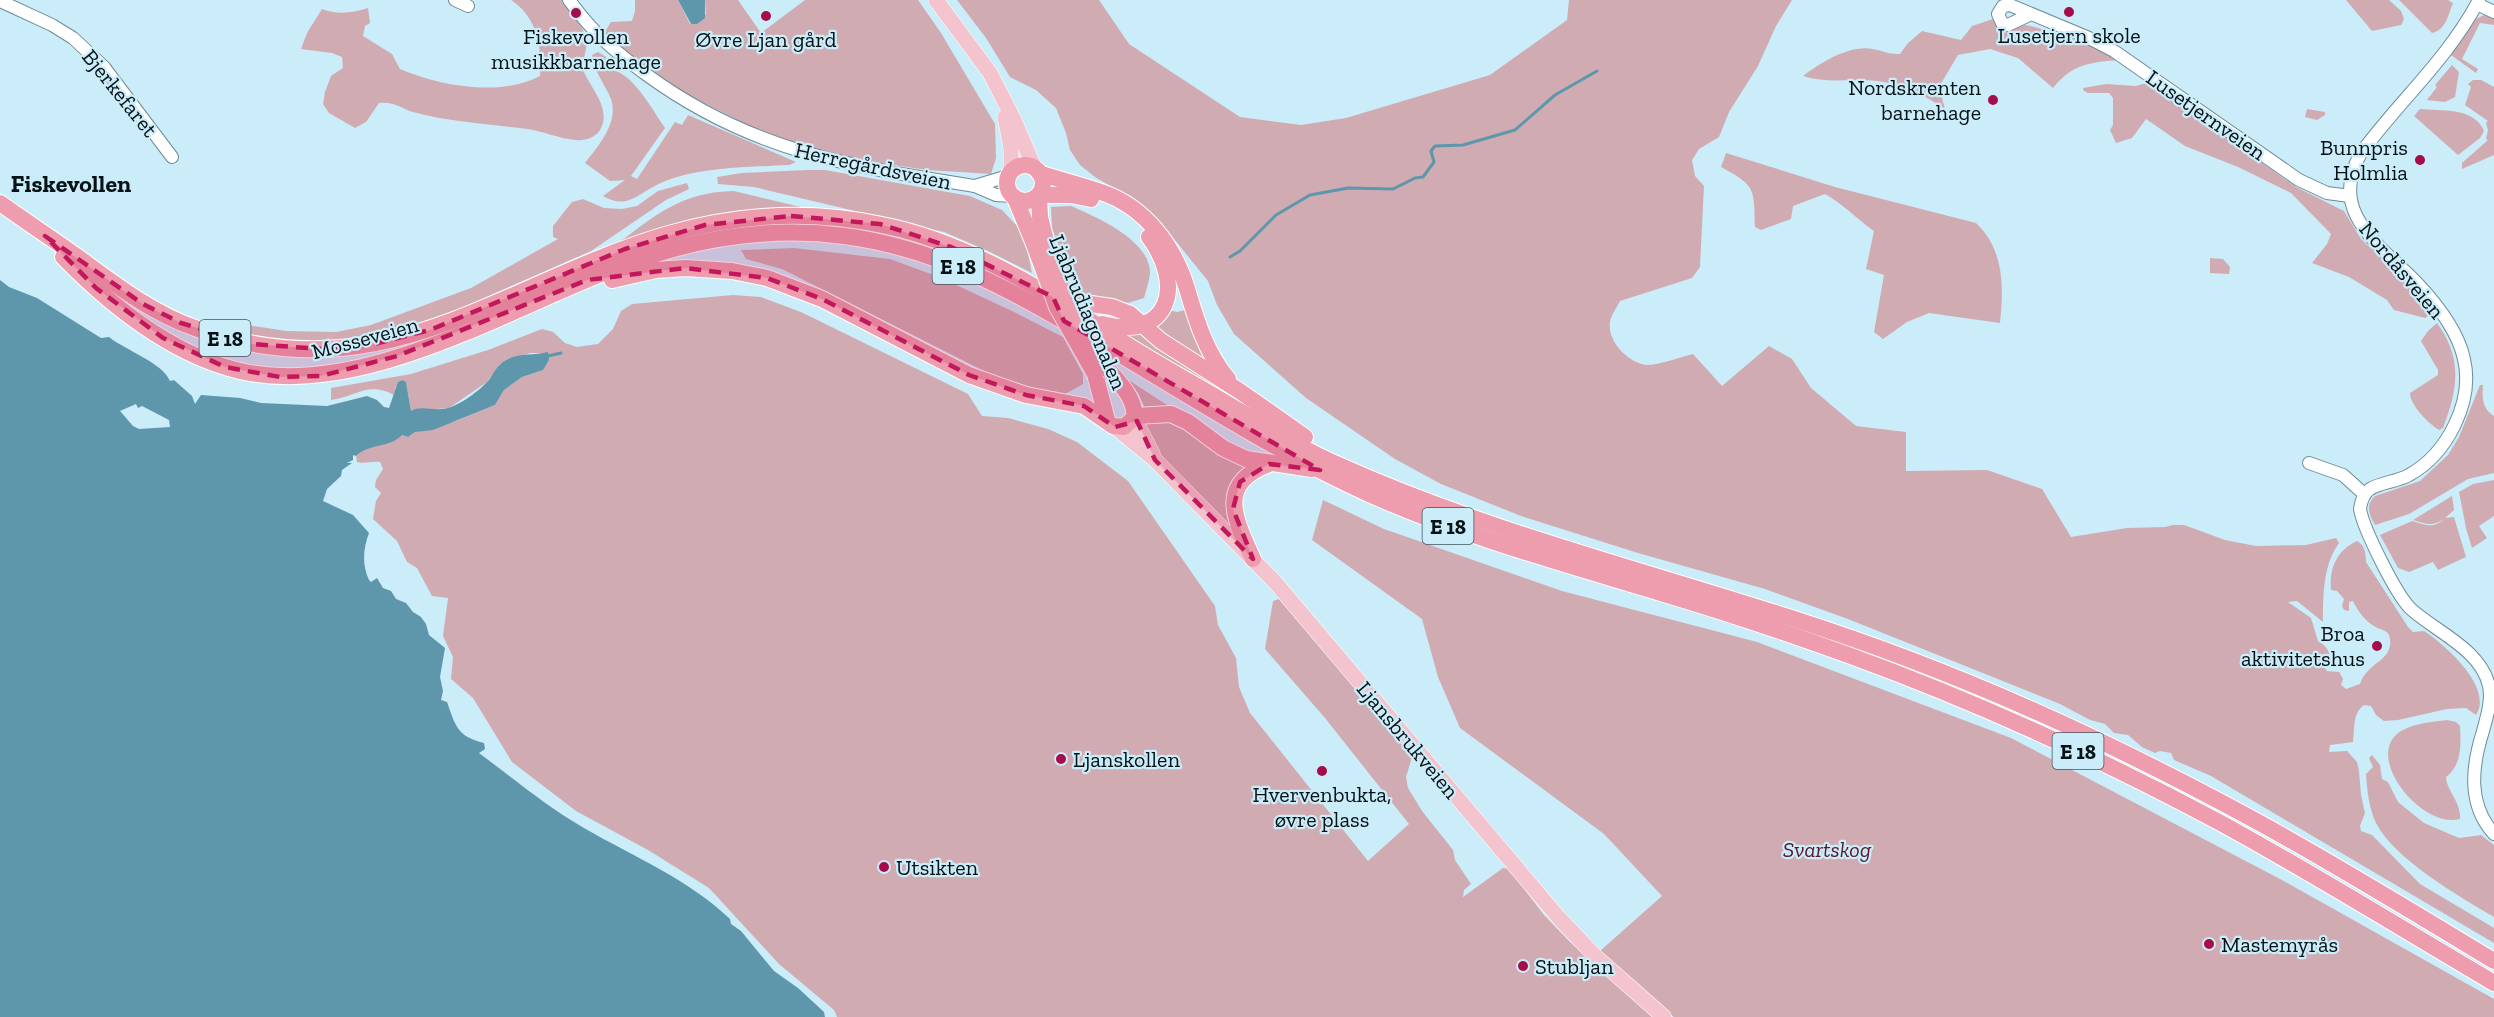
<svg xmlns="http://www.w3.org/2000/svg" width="2494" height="1017" font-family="'Zilla Slab',serif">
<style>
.green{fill:#d0acb2}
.water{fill:#5e97ac;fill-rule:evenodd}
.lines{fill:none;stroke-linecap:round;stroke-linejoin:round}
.stream{stroke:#5e97ac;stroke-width:3}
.minor-casing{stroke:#6d8b97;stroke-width:14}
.major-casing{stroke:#fff;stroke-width:16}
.highway-casing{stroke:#fff;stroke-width:18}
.minor{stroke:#fff;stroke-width:12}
.major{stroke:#f4c4ce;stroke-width:15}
.highway{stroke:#ed9dad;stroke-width:16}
.highway-bridge-casing{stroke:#fff;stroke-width:18;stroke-linecap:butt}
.highway-bridge{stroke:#ed9dad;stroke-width:16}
.marked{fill:#c2185b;fill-opacity:0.2;stroke:#c2185b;stroke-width:4.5;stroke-dasharray:12 8;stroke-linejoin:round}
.poi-dot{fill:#a40d4a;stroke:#cbecf9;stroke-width:2}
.labels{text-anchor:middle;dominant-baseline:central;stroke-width:4.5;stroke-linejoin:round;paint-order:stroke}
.shield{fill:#cbecf9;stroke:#42535b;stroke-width:1.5}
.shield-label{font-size:21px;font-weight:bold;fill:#071217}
.poi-label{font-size:22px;fill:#071217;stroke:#cbecf9}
.street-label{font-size:22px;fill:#071217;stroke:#cbecf9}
.park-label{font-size:22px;font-style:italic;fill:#58162a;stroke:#cbecf9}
.neighbourhood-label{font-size:24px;font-weight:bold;fill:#071217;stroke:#cbecf9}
</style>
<rect width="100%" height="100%" fill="#cbecf9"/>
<!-- green -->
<g class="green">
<path d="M511 0H564L583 30 587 44 582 67C588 86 613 108 600 130 595 138 585 141 576 140 560 139 543 131 527 129 489 124 450 122 413 112 401 108 393 101 379 103L366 122 355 128 329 113 323 104 325 92 331 76 343 68 342 57 332 53 301 49 307 33 322 9C338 15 351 13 368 8L370 23 365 26 363 36 392 54 400 69C440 86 500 97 540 76 542 46 537 17 511 0Z"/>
<polygon points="635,0 678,0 690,24 697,24 706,14 705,0 738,0 761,33 805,0 918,0 941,33 995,124 996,158 991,174 927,170 840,157 782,142 686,94 607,38 606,30 611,22 632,21 635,11"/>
<path d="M957 0H1099L1129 44 1240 117 1301 125 1346 118 1490 75 1567 20 1569 0H1792L1776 26 1758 66 1729 112 1719 137 1699 149 1692 160 1695 176 1704 186 1700 267 1692 278 1620 301C1617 307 1611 315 1610 322 1607 341 1628 363 1647 365 1659 365 1681 357 1693 354L1722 386 1769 346 1792 359 1811 388 1856 426 1906 432V471L1987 470 2042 489 2071 537 2127 528 2165 527 2173 525H2184L2225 540 2256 546 2306 545 2336 538 2339 543C2323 565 2323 596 2323 622L2297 601 2288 602 2311 618 2318 641C2327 646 2331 653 2330 663L2325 668 2327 671 2339 672 2343 679 2341 685 2346 689 2360 684C2367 662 2393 661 2390 639 2389 629 2381 631 2374 626 2365 621 2357 610 2353 601L2349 602V611L2344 610 2342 606 2344 599 2337 591 2331 590C2329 568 2337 550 2357 541 2365 545 2366 554 2366 562L2408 627 2413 632 2424 631C2444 644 2494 687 2476 715L2466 708 2447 709 2398 720 2384 721 2376 715 2371 706 2364 705C2352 714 2355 728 2353 742L2330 745 2329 752 2347 751 2357 762 2359 771 2361 795 2365 813 2360 826 2361 831 2372 835 2420 884 2494 928V943L2211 776 2174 760 2171 753 2160 751 2155 753 2142 747 2128 735 2114 733 2105 724 2090 720 2060 704 1848 619 1765 589 1638 553 1521 516 1441 484 1395 459 1306 398 1234 334 1217 305 1208 281 1162 224 1140 203 1095 177 1080 165 1070 150 1066 133 1056 108 1036 90 1010 77 986 38Z"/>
<polygon points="2346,0 2389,0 2401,11 2404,19 2401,25 2372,31"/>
<path d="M2399 0H2448L2453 3C2448 15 2446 30 2432 33Z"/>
<polygon points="2484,15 2494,17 2494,25 2480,23 2462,59 2478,69 2476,73 2451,55 2476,19"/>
<path d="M1993 19 2004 30 2025 25 2035 27 2099 48 2120 60C2091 62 2072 64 2053 88L2018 58 1990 49 1958 55 1939 87 1945 109C1929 97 1897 83 1877 81 1852 78 1827 84 1803 76 1820 63 1850 44 1873 49 1885 51 1885 54 1900 54L1908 43 1922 31 1961 40 1972 26Z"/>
<path d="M598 52 606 57 609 70C631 69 653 111 665 128L631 176 637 179 675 122 682 125 688 115 796 162 789 165C750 167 697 167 661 183 639 192 628 211 603 196L625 180 610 181 585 163C598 146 619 123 611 99 605 84 594 72 592 55Z"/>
<polygon points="2452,65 2459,72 2455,97 2445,102 2427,100 2437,87 2435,85"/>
<polygon points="2473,80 2481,80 2494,87 2494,155 2462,169 2462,163 2488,140 2486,139 2488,130 2486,123 2488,121 2465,105 2471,87 2468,84"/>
<polygon points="2150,82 2296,187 2344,211 2361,239 2408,284 2430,315 2425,318 2394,310 2387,300 2349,277 2312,263 2327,244 2331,234 2291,193 2238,167 2185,146 2146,119 2132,138 2116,143 2110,130 2113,125 2113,98 2109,93 2088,93 2084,91 2083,88 2106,84 2136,86"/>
<polygon points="2307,109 2325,112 2325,115 2317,120 2305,117"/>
<path d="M2420 109C2442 111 2474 107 2484 131L2480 138 2458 155 2414 116Z"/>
<path d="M1726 153 1835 187 1976 223C2004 249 2004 287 2000 323L1929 313 1907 322 1883 339 1874 332 1884 275 1866 269 1874 231C1857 219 1843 204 1825 194L1793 206 1791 219 1761 230 1755 227C1754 188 1756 186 1721 167Z"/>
<polygon points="807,170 825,170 970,196 1002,210 1018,227 1026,244 1032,273 988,251 944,232 754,187 718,184 717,177 742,173"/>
<polygon points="687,183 689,189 666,200 591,251 418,327 332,342 281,342 226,330 227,322 286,331 336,332 371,325 471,288 558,239 553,237 553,226 572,202 583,199 604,208 622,209 637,206 658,191"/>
<path d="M734 191 801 207C734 207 680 225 617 244 657 214 682 192 734 191Z"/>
<path d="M1071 206C1096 217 1151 240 1150 274 1149 282 1146 290 1144 298L1128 303 1077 295 1052 228 1051 207Z"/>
<polygon points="794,248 890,259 939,277 1012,311 1063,337 1083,374 1083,384 1065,394 1045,392 990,374 782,269 746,259 741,250"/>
<polygon points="2210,258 2223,259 2230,267 2229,274 2210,273"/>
<path d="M733 295 761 297 801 312 968 394 982 416 1008 418 1048 429 1077 442 1128 481 1215 606 1218 625 1236 658 1239 687 1250 713 1368 861 1409 824 1325 718 1265 649 1273 601 1279 599 1413 754 1406 777 1408 788 1422 811 1453 850 1455 860 1471 884 1464 890 1463 897 1503 868 1509 869 1544 915 1569 941 1654 1017H837L834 1010 779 964 709 888 648 850 576 811 512 762 473 698 451 679 453 657 443 636 448 598 432 596 417 568 407 562 397 541 373 519 376 501 381 493 375 487 376 480 383 469 380 462C373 461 363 464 357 462L356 456C370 443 388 446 402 435L408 437 415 432 456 421 495 405 504 390 522 377 540 371 549 360 545 353H530L500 364 487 382 449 408 411 411 406 382 403 380 396 387 394 395C367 381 357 397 331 400V388L411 374 488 350 542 329 553 332 565 343 577 347 598 344 613 329 621 311 632 304Z"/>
<polygon points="1189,309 1214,368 1150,328 1168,310 1177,312"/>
<path d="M2437 323C2463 359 2458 389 2443 428L2439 430C2428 423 2410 405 2410 393L2438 375V370L2421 341 2428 331Z"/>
<polygon points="1143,331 1219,382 1258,415 1120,333"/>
<polygon points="1127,379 1173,409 1145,408 1138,393"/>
<path d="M2480 385H2483C2482 397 2482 409 2494 416V473L2468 479 2409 514 2375 525C2369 514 2365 505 2375 496L2420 481 2448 455 2459 437Z"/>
<polygon points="1169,418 1250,465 1246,471 1235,531 1163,462 1143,423"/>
<polygon points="2494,480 2494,516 2479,526 2487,538 2472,548 2466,528 2459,492 2473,484"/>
<path d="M2452 496 2454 510 2445 518 2454 517 2466 557 2438 570 2433 562 2409 572 2398 568 2380 535 2412 521C2426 525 2433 529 2444 519 2432 527 2426 524 2413 520Z"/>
<polygon points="1323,500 1384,529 1562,591 1757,642 2011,738 2280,879 2494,999 2494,1017 1674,1017 1638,988 1600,951 1662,896 1604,834 1460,728 1438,677 1422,619 1312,540"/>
<path d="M2447 720 2456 722 2460 726C2461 745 2462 765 2446 777 2447 792 2461 801 2460 819 2424 829 2370 765 2394 737 2405 724 2431 722 2447 720Z"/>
<path d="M2372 755 2380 765 2382 779 2388 782 2398 802 2424 823 2459 838 2481 835 2494 845V917C2460 897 2394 859 2376 823 2369 808 2367 790 2366 774L2373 767 2369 758Z"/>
</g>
<!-- water -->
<g class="water">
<polygon points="678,0 705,0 705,18 697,24 691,24"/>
<path d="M0 280 9 287 37 298 101 338 109 337C125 350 163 363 170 381L174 380 192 396 195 404 201 395 240 398 261 403 327 406 367 396 377 400 384 407 389 408 398 382 403 380 406 382 411 411C421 404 436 413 451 407 464 402 479 391 489 380 493 374 497 366 503 362 517 352 533 356 548 352L549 360 543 370 522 377 504 390 495 405 433 430 415 432 408 437 402 435C390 448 370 443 356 456L353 455V460L347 463H352L342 470 341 476 327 489 323 501 353 515 369 533C364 546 361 563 369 580L371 582 377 578 383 588 391 591 396 599 406 603 413 612 421 617 426 624 429 635 445 648 440 677 443 691 441 700 447 702C456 727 457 736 484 743L485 749 479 753C514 779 547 807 584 828 636 858 688 879 730 919L731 924 741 931 774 971 798 988 824 1012 825 1017H0ZM136 404 138 408 142 406 169 420 170 427 139 429 133 426 120 411Z"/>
</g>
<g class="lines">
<!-- stream -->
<g class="stream">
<polyline points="1230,257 1240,251 1276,215 1310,195 1348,188 1393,189 1415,178 1423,177 1434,162 1431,151 1435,146 1463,145 1515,130 1555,95 1597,71"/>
<polyline points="548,356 561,353"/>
</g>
<defs>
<g id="minor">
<polyline points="455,0 468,6"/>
<path d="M569 0C594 34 613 50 647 75 753 152 849 166 975 186L996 195 1012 196"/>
<path d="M2479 0C2447 60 2401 99 2361 153 2327 212 2379 244 2416 282 2435 302 2458 331 2464 359 2474 402 2447 454 2409 475 2397 482 2381 482 2370 489 2363 494 2361 501 2360 509 2363 528 2397 597 2412 610 2437 632 2481 650 2489 686 2492 701 2487 716 2483 731 2472 766 2467 804 2494 834"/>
<polyline points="0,1 52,25 73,38 104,67 172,157"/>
<polyline points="2477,4 2494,12"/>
<polyline points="2029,15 2008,25 2002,23 1998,14 2003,6 2010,5 2089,38 2114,51 2299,180 2327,193 2350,196"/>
<polyline points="975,186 1008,176"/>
<polyline points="2309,463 2343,475 2364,494"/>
</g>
<g id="major">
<polyline points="936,0 990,73 1014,120 1034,167"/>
<polyline points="1005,117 1011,148 1011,171"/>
<polyline points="1134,418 1153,455"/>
<polyline points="1115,427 1155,460 1275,582 1559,918 1596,957 1664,1017"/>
</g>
<g id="highway">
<circle cx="1025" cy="183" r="18"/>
<path d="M1039 173C1060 180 1081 185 1101 192 1146 207 1175 247 1188 292 1197 323 1207 354 1228 379"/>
<polyline points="1039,195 1071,195 1091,199"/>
<polyline points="1039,195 1040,217 1045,237"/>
<polyline points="1015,198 1034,244"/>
<path d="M0 203C26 222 53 239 79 258 116 285 152 313 195 328 382 396 499 285 665 235 736 214 810 210 882 225 964 241 1046 291 1115 337 1149 360 1186 379 1221 400 1260 423 1299 448 1341 466 1525 548 1723 588 1911 660 2030 705 2146 761 2258 822 2338 866 2416 914 2494 961"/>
<path d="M63 257C111 306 172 355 240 371 363 399 508 308 621 266 692 239 768 226 844 236 940 248 1020 295 1101 343 1189 395 1276 452 1369 494 1463 536 1562 563 1661 593 1725 612 1788 633 1851 656 1977 702 2099 758 2217 821 2311 872 2402 929 2494 983"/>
<path d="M612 280 656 270 685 268 732 271 767 278 822 299 969 375 1026 395 1084 406 1113 426 1124 427 1134 418C1137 402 1121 384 1111 373"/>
<polyline points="1063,300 1112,307 1130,314 1161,341 1241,392 1305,437"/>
<path d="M1102 324C1170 341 1185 285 1149 237"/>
<polyline points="1095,374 1107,420"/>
<polyline points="1135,416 1171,414 1188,422 1223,448 1246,459 1312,469"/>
<path d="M1253 559C1235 519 1216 484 1269 464"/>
</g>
</defs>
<!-- minor casing -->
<use href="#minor" class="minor-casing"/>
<!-- major casing -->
<use href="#major" class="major-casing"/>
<!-- highway casing -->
<use href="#highway" class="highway-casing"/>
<!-- minor -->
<use href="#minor" class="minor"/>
<!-- major -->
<use href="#major" class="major"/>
<!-- highway -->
<use href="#highway" class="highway"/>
<defs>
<g id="highway-bridge">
<path d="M1045 237C1060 285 1079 333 1111 373"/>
<polyline points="1034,244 1057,307 1095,374"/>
</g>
</defs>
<!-- highway-bridge casing -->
<use href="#highway-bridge" class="highway-bridge-casing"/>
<!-- highway-bridge -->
<use href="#highway-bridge" class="highway-bridge"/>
</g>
<!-- marked area -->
<path class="marked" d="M791 216 880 224 951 247 1053 297 1064 321 1320 470 1269 464 1240 482 1233 509 1253 559 1155 460 1137 421 1115 427 1084 406 1026 395 969 375 822 299 767 278 685 268 587 280 397 356 321 376 280 377 225 367 163 338 96 288 45 236 143 304 181 323 251 344 322 349 370 345 430 330 625 249 705 225Z"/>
<!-- markers -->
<g class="poi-dot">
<circle cx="2069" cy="12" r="6"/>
<circle cx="576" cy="13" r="6"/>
<circle cx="766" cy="16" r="6"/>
<circle cx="1993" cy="100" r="6"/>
<circle cx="2420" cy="160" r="6"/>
<circle cx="2377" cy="646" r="6"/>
<circle cx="1061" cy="759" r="6"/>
<circle cx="1322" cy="771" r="6"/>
<circle cx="884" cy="867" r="6"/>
<circle cx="2209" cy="944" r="6"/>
<circle cx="1523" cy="966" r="6"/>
</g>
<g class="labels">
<!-- shield labels -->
<g class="shield">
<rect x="932.5" y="248" width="51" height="36" rx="4.5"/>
<rect x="199.5" y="320" width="51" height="36" rx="4.5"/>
<rect x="1422.5" y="508" width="51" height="36" rx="4.5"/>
<rect x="2052.5" y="733" width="51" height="36" rx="4.5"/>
</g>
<g class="shield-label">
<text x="958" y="266">E 18</text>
<text x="225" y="338">E 18</text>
<text x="1448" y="526">E 18</text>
<text x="2078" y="751">E 18</text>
</g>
<!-- poi labels -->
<g class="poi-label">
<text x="2069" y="35">Lusetjern skole</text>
<text x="576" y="36">Fiskevollen<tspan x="576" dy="25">musikkbarnehage</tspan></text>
<text x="766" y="39">Øvre Ljan gård</text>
<text x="1981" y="87" text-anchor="end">Nordskrenten<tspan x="1981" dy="25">barnehage</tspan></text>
<text x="2408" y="147" text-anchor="end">Bunnpris<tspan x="2408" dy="25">Holmlia</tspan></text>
<text x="2365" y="633" text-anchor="end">Broa<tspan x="2365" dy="25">aktivitetshus</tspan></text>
<text x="1073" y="759" text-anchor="start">Ljanskollen</text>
<text x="1322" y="794">Hvervenbukta,<tspan x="1322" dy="25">øvre plass</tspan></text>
<text x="896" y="867" text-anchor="start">Utsikten</text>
<text x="2221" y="944" text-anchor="start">Mastemyrås</text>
<text x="1535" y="966" text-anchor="start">Stubljan</text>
</g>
<!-- street labels -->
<g class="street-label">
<text transform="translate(120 93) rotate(51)">Bjerkefaret</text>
<text transform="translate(2206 115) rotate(35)">Lusetjernveien</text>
<text transform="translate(873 166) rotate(12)">Herregårdsveien</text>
<text transform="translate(2402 270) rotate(50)">Nordåsveien</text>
<text transform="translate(1088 312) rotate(67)">Ljabrudiagonalen</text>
<text transform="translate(365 338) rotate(-15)">Mosseveien</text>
<text transform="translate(1408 740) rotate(50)">Ljansbrukveien</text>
</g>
<!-- park labels -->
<g class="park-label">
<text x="1827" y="849">Svartskog</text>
</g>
<!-- neighbourhood labels -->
<g class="neighbourhood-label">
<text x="71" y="183">Fiskevollen</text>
</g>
</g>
</svg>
